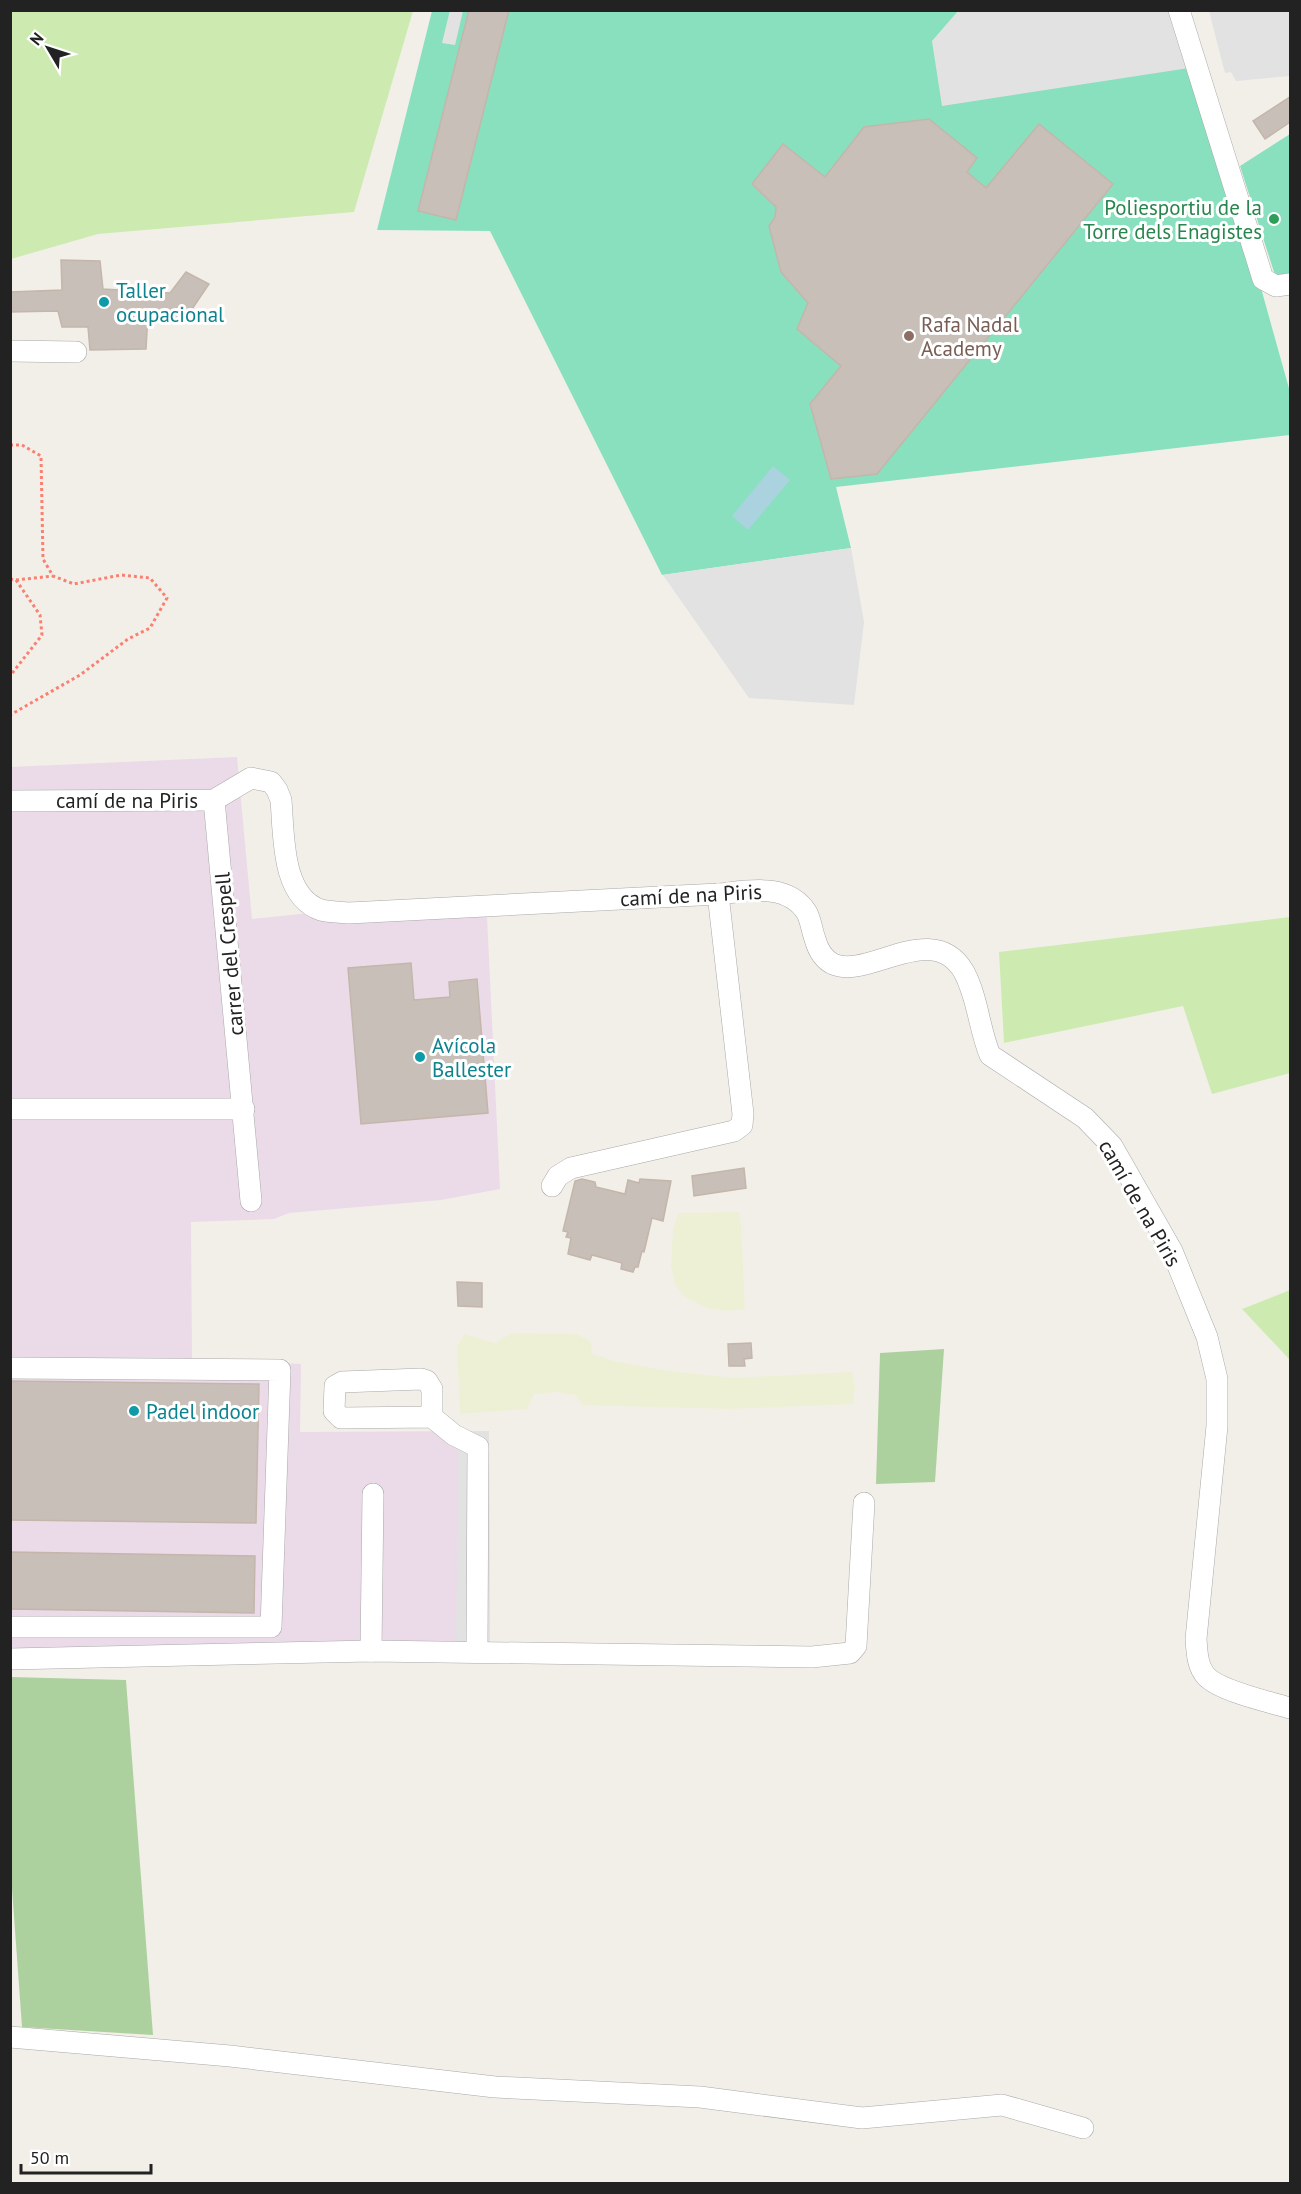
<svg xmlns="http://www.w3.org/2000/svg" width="1301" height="2194" font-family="'PT Sans',sans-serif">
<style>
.industrial{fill:#ebdbe8}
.farmland{fill:#eef0d5}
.grass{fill:#cdebb0}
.forest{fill:#add19e}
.pitch{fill:#88e0be}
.parking{fill:#e2e2e2}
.water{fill:#aad3df}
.building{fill:#c7bfb8;stroke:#c4b6ab;stroke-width:1.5}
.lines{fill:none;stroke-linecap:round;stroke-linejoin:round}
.minor-casing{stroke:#a9a9a9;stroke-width:22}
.path{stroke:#fa8072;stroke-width:3;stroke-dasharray:3 3;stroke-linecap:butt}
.minor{stroke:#fff;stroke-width:21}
.leisure-dot{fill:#2e9e5b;stroke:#fff;stroke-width:2}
.culture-dot{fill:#0f9aa8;stroke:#fff;stroke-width:2}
.education-dot{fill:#8d6e63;stroke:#fff;stroke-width:2}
.labels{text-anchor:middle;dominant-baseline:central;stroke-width:6;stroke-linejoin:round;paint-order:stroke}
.leisure-label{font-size:21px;fill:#27864d;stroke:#fff;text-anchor:end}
.culture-label{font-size:21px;fill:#0d838f;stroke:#fff;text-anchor:start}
.education-label{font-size:21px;fill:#785e54;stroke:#fff;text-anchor:start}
.street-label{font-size:21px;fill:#222;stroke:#fff}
</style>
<rect width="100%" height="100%" fill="#f2efe9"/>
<!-- industrial -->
<polygon class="industrial" points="237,757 252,919 486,895 500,1189 441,1200 289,1213 274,1219 191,1222 192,1359 301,1364 300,1432 489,1431 490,1641 492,1655 11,1659 10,767"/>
<!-- farmland -->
<g class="farmland">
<polygon points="739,1212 741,1227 745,1309 729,1311 707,1308 685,1297 675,1285 671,1266 673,1230 678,1213"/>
<polygon points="511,1333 577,1334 591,1342 592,1354 614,1361 668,1371 734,1378 852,1372 855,1386 853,1404 730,1409 582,1405 575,1395 557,1392 534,1394 527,1409 460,1414 457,1347 464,1334 496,1343"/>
</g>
<!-- grass -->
<g class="grass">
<polygon points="11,10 413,10 413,11 354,212 98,234 11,259"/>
<polygon points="1290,917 1290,1073 1212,1094 1183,1006 1004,1043 999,952"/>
<polygon points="1290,1290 1290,1360 1242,1309"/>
</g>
<!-- forest -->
<g class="forest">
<polygon points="944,1349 935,1482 876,1484 880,1353"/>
<polygon points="10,1677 126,1680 153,2035 22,2027 10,1861"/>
</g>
<!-- pitch -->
<g class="pitch">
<polygon points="432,11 1173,11 1259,281 1290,392 1290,435 836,487 851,548 662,575 490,231 377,230"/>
<polygon points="1290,134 1290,273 1278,275 1274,272 1240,166"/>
</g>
<!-- parking -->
<g class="parking">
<polygon points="450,10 463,11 455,45 442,43"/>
<polygon points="958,11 1171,11 1189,68 942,106 932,41"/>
<polygon points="1209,11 1290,11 1290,76 1236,81 1231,72 1225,73"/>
<polygon points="851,548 864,622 854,705 749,698 663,575"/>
<polygon points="458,1431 489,1431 490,1641 456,1642"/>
</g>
<!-- water -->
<polygon class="water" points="773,466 790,480 748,530 732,516"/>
<!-- building -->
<g class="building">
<polygon points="469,10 509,10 456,220 418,211"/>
<polygon points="1290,97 1290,122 1265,139 1253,121"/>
<polygon points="929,119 977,158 967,172 986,188 1039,124 1113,184 877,474 831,479 810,404 841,366 797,329 808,303 781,272 769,226 775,217 776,207 752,184 783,144 825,177 864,127"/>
<polygon points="61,260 100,261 103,289 170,293 186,272 209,284 182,324 148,314 146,349 90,350 88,327 62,327 58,311 10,312 10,292 62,290"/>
<polygon points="411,963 414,1000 450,997 449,982 477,979 488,1113 361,1124 348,968"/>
<polygon points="744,1168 746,1188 694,1196 692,1176"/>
<polygon points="582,1179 595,1182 596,1187 625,1194 628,1180 639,1183 640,1179 671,1181 663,1221 652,1218 644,1252 642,1251 638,1267 635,1267 633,1272 621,1269 622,1263 592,1255 590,1260 568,1254 571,1238 566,1237 568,1232 563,1231 575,1181"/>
<polygon points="457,1282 482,1283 482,1307 458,1306"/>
<polygon points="751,1343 752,1358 744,1359 745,1366 729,1366 728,1344"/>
<polygon points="10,1381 259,1384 256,1523 10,1520"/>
<polygon points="10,1552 255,1556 254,1613 10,1609"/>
</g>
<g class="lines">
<defs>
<g id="minor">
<polyline points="1179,10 1263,279 1276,286 1290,284"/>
<polyline points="10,351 76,352"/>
<polyline points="214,800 251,1201"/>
<path d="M10 801 214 800 251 778 271 782 277 790 281 800C284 834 281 897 321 910 329 912 340 912 349 913L718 894C748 891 788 882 807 913 811 921 812 931 815 939 818 950 823 959 833 964 868 980 933 918 964 972 978 998 979 1029 990 1055L1085 1118 1112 1146 1172 1251 1207 1337 1217 1379V1426L1196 1639C1197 1651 1197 1666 1206 1676 1219 1691 1270 1702 1290 1708"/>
<polyline points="10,1109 244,1109"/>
<polyline points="552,1186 558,1176 571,1168 734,1131 742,1125 743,1114 718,894"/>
<polyline points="10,1368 280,1370 271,1627 10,1627"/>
<polyline points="432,1417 341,1418 334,1411 335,1386 342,1382 421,1379 427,1381 432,1389 432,1417 454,1435 478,1447 477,1652"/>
<polyline points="371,1651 373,1494"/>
<polyline points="10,1659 371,1651 812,1657 850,1653 856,1646 864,1503"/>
<polyline points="10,2037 230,2056 495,2087 700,2097 862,2118 1002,2105 1083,2128"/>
</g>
</defs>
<!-- minor casing -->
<use href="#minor" class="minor-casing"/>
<!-- path -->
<g class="path">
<polyline points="10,445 22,445 41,456 43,559 53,576 74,584 121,575 150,578 167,598 150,628 128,639 80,675 10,715"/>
<polyline points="10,579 16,580 40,615 42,635 10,676"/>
<polyline points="16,580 53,576"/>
</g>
<!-- minor -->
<use href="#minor" class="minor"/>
</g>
<!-- markers -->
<circle class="leisure-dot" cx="1274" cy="219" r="6"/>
<g class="culture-dot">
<circle cx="104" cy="302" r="6"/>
<circle cx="420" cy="1057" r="6"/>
<circle cx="134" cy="1411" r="6"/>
</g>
<circle class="education-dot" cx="909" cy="336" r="6"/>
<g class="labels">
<!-- leisure labels -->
<g class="leisure-label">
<text x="1262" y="207">Poliesportiu de la<tspan x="1262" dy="24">Torre dels Enagistes</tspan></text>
</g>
<!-- culture labels -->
<g class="culture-label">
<text x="116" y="290">Taller<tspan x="116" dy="24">ocupacional</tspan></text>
<text x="432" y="1045">Avícola<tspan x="432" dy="24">Ballester</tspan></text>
<text x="146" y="1411">Padel indoor</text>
</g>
<!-- education labels -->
<g class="education-label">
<text x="921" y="324">Rafa Nadal<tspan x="921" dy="24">Academy</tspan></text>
</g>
<!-- street labels -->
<g class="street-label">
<text x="127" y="800">camí de na Piris</text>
<text transform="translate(691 895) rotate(-3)">camí de na Piris</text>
<text transform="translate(229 954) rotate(-95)">carrer del Crespell</text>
<text transform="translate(1140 1203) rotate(60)">camí de na Piris</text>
</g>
</g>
<!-- border -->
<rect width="1301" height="2194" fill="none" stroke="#222222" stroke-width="24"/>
<!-- north arrow -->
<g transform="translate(48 48) rotate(309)" stroke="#ffffff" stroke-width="4.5" paint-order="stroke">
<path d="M0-4.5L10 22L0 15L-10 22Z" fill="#222222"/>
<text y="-9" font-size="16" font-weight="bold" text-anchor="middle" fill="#222222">N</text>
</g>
<!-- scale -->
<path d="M21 2164v9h130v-9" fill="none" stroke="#222222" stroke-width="3"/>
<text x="30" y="2164" font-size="18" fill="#222222" stroke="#ffffff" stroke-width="4.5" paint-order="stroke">50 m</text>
</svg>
